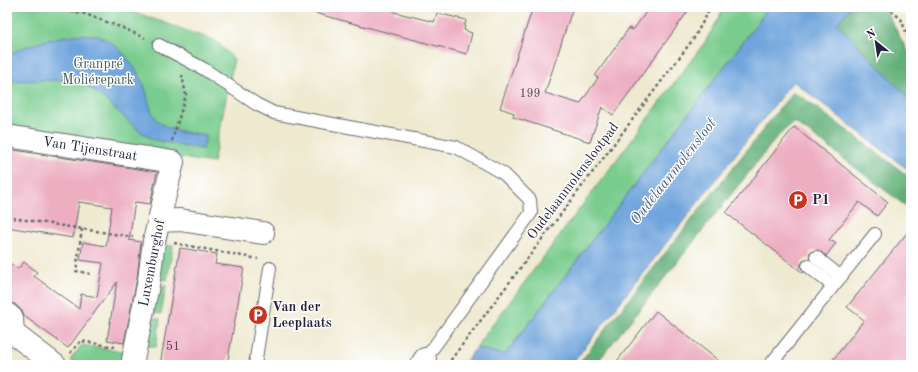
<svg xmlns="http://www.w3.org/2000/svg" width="918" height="372" font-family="'Old Standard TT',serif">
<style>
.green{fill:#79cc8e;stroke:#4e7764;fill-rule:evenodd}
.forest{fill:#62b079;stroke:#42695a}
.water{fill:#70a4dc;stroke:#49638c}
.building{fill:#edaec2}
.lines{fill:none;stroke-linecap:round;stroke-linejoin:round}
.lane-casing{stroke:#69686f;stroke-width:14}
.street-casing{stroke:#69686f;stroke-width:24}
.path{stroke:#69686f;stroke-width:2.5;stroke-dasharray:3 3;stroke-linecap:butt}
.lane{stroke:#fff;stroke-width:12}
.street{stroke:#fff;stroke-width:22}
.labels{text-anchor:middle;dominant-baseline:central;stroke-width:3;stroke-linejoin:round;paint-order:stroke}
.number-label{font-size:12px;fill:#55455d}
.park-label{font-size:14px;fill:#405e58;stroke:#fff}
.street-label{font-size:14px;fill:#22223b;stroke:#fff}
.poi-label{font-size:14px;font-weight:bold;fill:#22223b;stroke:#fff;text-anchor:start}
.water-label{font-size:15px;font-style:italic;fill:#455c83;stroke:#fff}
</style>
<rect width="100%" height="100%" fill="#fff"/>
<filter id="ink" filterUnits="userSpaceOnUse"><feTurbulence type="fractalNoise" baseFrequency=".025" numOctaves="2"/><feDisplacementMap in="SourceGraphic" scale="8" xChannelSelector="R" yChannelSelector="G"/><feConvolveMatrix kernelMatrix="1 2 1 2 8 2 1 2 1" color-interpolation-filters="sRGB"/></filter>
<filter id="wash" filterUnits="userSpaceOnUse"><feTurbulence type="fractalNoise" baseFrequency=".012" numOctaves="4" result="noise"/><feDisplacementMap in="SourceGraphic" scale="16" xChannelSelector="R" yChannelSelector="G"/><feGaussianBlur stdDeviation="0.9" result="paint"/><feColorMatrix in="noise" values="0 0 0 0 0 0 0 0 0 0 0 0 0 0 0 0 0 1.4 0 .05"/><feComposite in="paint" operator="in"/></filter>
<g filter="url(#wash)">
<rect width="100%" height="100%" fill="#eee9cf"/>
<!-- green -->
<g class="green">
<path d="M7 7H120L216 41 234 59 213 163 7 129ZM169 128 184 132 206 135 168 142 165 141Z"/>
<polygon points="723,7 767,7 764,14 743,42 505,355 476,348 479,343 705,42 719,18"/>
<polygon points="160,244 173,246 167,280 154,278"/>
<polygon points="153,284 166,286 161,314 149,312"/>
<polygon points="148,317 160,319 156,347 143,345"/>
<polygon points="82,345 125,352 123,365 77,365 70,360"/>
</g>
<!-- forest -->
<g class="forest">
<polygon points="851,7 881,7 886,11 911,58 911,100 837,24"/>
<polygon points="792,93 802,97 911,178 911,210 822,142 794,122 778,136 595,365 578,365 610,323"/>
</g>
<!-- water -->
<g class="water">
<polygon points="767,7 851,7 837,24 911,100 911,172 793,81 571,365 463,365 476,348 505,355 743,42 764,14"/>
<path d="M73 35C80 35 88 34 94 35 115 39 135 65 143 83 149 95 148 113 159 122 172 133 191 134 206 135L203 149 182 146 152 139 137 129 105 99 88 87 75 80 7 81V55C28 44 49 39 73 35Z"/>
</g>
<g id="blocks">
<!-- building -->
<g class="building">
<polygon points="312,7 396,7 394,12 434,22 437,13 466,20 464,30 472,33 467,54 311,12"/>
<polygon points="533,7 573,7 545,93 580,104 598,78 595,76 629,28 633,30 650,7 691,7 613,115 602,107 590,142 513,117 514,113 500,108"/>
<polygon points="794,127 888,202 877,216 859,202 829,240 836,243 826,256 818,250 810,252 809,259 805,259 801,264 801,268 804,272 803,273 726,213"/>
<polygon points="7,149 157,172 150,204 135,202 129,240 141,242 137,278 124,343 107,340 117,282 68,348 24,316 23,312 15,304 7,302 7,261 18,269 24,262 37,272 34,276 79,309 81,294 97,297 103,263 80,260 83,242 106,246 112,207 79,202 73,238 7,227"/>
<polygon points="911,228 911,365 829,365 864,320 847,307"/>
<polygon points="180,248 217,254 215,264 244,268 227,365 160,365"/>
<polygon points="656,311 724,365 614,365"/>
</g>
</g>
</g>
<g filter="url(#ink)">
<use href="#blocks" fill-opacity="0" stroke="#69686f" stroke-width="1"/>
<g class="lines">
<defs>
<g id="lane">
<polyline points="159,45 204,69 256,104 274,113 456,147 504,174 530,200 531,213 425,359"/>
<polyline points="816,257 841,277"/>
<polyline points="808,266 833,286"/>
<polyline points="255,365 270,268"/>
<polyline points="770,365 875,234"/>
</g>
<g id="street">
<polyline points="7,136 173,162 154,241 149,280 132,365"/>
<polyline points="159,221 180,220 263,233"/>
<polyline points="7,314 12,318 13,333 55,365"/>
<polyline points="421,365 425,359"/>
</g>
</defs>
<!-- lane casing -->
<use href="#lane" class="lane-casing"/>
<!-- street casing -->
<use href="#street" class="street-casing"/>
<!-- path -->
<g class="path">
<polyline points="41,7 85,14 123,28 145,38"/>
<polyline points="887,7 901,19 911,45"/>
<polyline points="172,141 186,95 182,75"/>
<polyline points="7,217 133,237"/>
<polyline points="82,229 76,271 92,274"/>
<polyline points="174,243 258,259"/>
<polyline points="70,353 81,341 115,347"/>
<polyline points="447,365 694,38 706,16 710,7"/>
</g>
<!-- lane -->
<use href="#lane" class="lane"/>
<!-- street -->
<use href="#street" class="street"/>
</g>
</g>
<!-- icons -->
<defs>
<symbol id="parking-disc" viewBox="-11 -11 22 22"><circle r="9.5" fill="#c8321e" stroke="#fff"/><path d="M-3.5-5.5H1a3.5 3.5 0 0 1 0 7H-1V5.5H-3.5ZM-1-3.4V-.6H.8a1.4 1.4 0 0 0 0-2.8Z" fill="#fff"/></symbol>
</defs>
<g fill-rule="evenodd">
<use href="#parking-disc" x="787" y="189" width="22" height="22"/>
<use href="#parking-disc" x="247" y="304" width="22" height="22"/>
</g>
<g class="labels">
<!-- number labels -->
<g class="number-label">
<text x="530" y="94">199</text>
<text x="173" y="347">51</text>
</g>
<!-- park labels -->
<g class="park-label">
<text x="98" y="64">Granpré<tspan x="98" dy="16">Moliérepark</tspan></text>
</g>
<!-- street labels -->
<g class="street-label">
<text transform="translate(90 149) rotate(9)">Van Tijenstraat</text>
<text transform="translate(573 181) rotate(-53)">Oudelaanmolenslootpad</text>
<text transform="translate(152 263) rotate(-79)">Luxemburghof</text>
</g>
<!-- poi labels -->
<g class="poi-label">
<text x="812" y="200">P1</text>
<text x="272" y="307">Van der<tspan x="272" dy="16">Leeplaats</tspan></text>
</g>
<!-- water labels -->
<g class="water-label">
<text transform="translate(674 172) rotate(-52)">Oudelaanmolensloot</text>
</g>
</g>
<!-- margin -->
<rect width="918" height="372" fill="none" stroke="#fff" stroke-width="24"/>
<!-- north arrow -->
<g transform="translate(876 42) rotate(330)" stroke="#ffffff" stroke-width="3" paint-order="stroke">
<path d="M0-3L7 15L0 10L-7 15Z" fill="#22223b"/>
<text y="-6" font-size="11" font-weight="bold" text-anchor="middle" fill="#22223b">N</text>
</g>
</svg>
